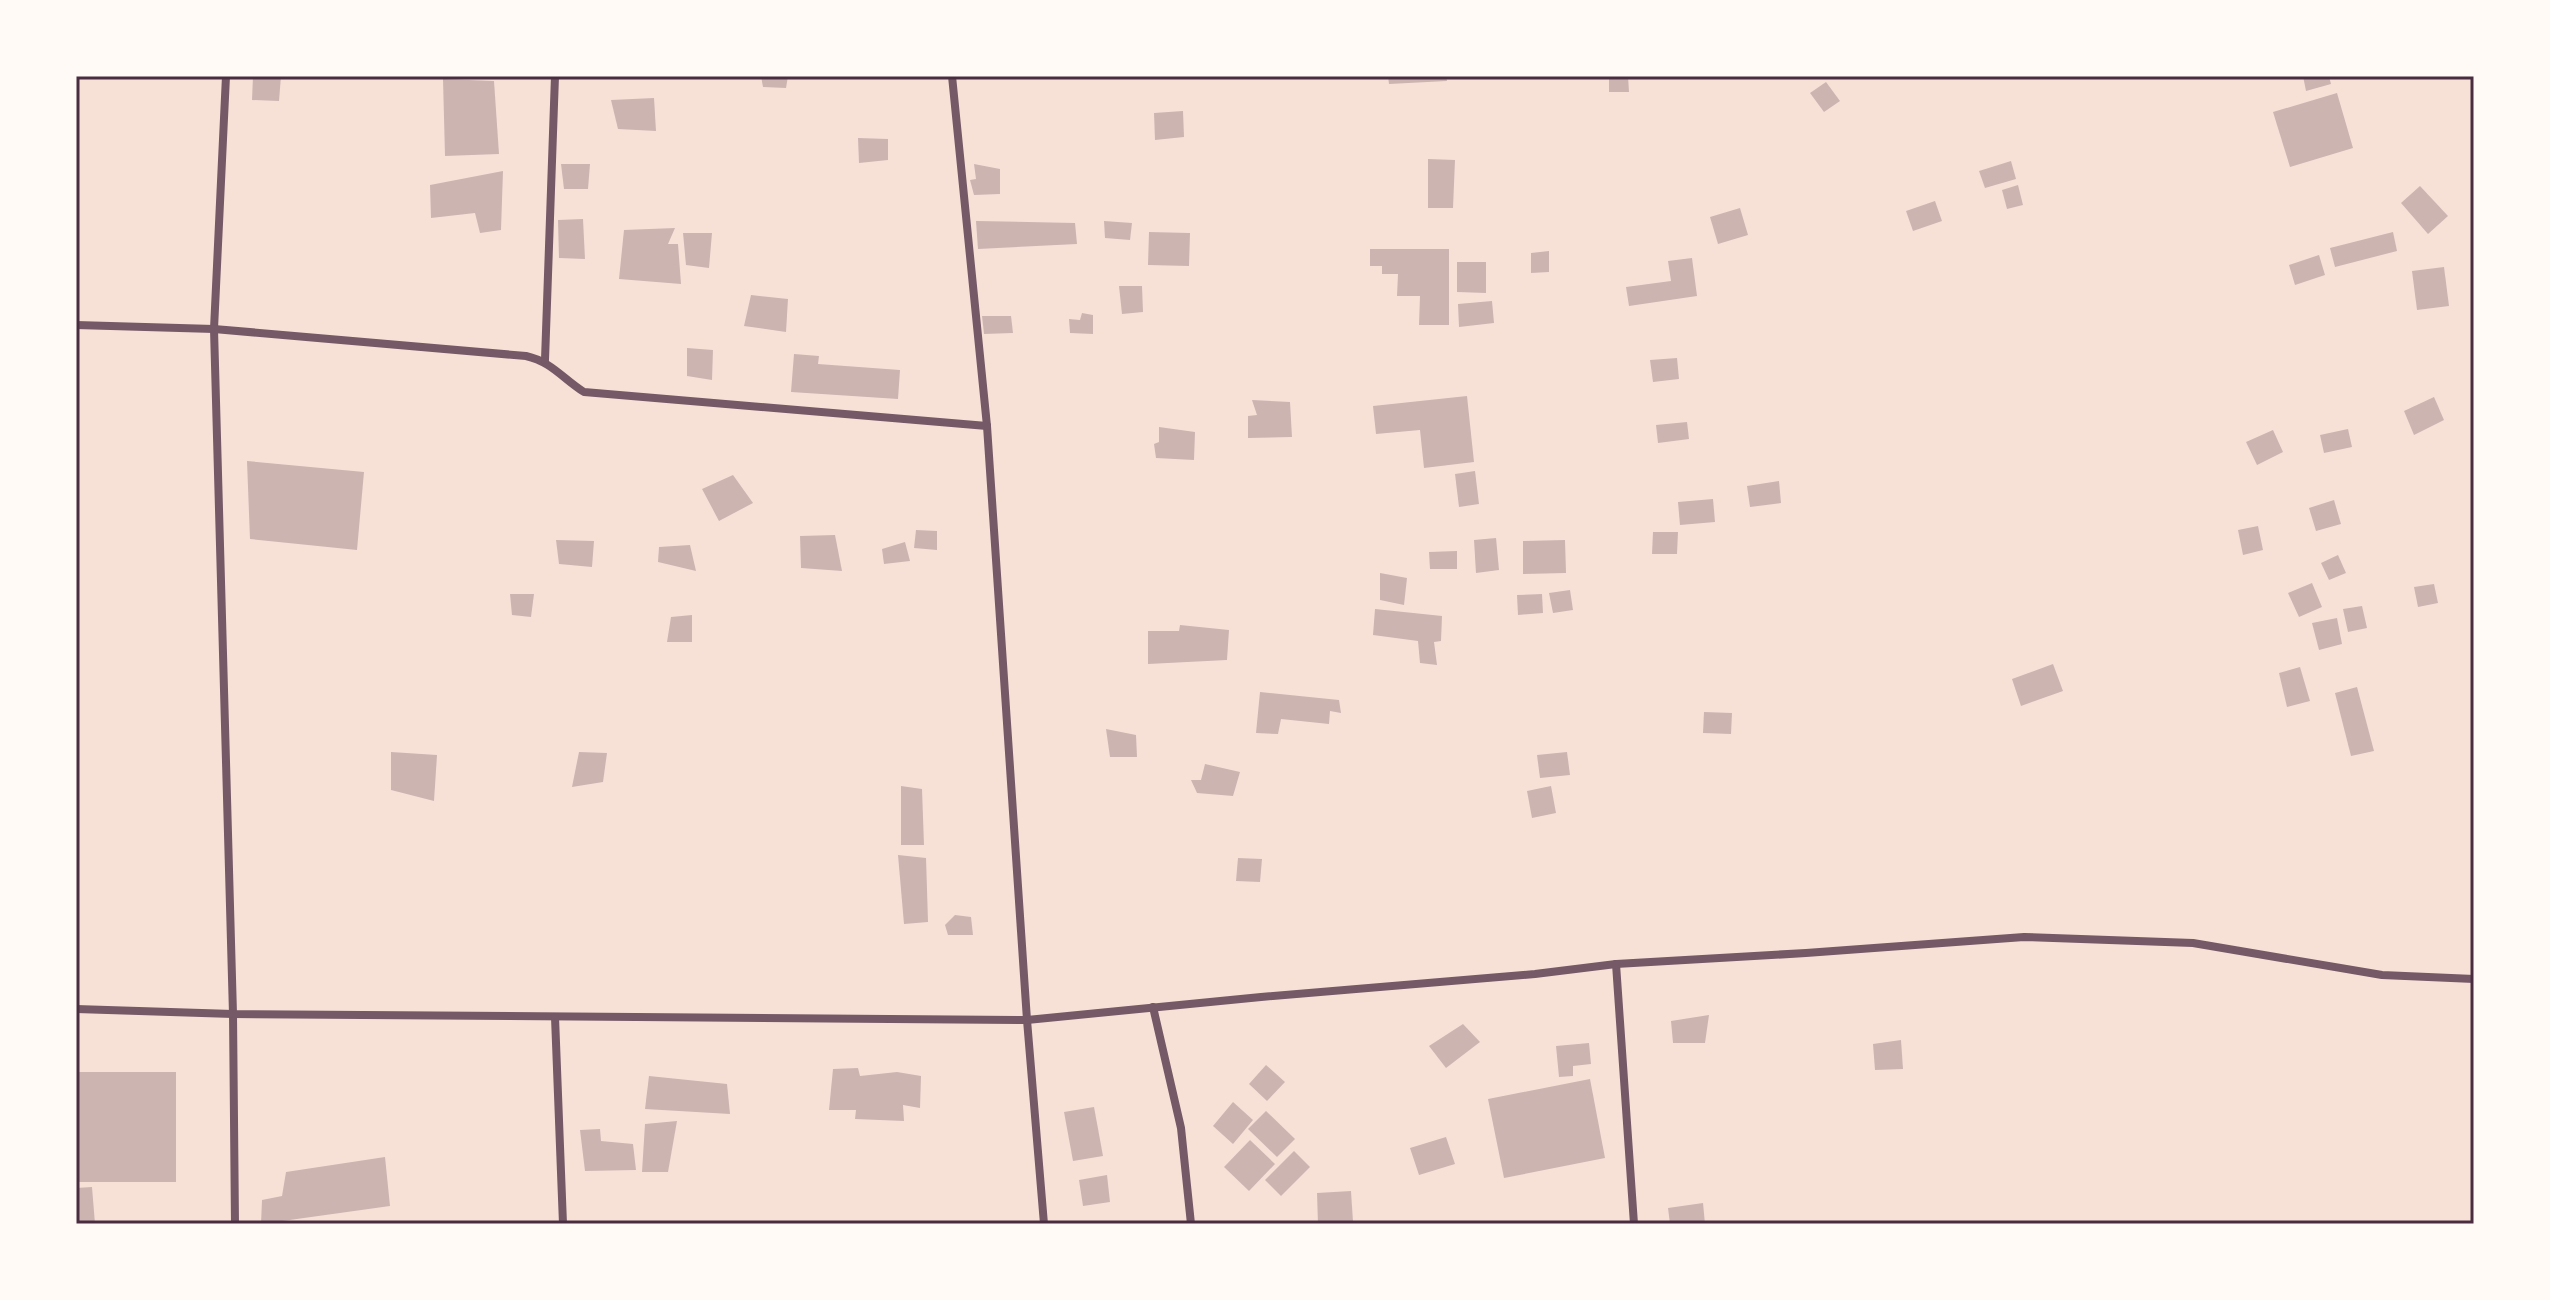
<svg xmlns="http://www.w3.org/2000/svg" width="2550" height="1300" font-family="'Titillium Web',sans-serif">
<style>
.building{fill:#ccb4b1}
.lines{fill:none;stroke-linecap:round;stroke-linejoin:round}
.minor{stroke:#755966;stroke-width:8}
.neatline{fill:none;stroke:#4a2c40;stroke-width:3}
</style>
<rect width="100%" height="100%" fill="#f7e1d7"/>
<!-- building -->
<g class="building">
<polygon points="253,76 281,76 279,101 252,100"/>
<polygon points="761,76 788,76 786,88 763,87"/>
<polygon points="1388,76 1446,76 1447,81 1389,84"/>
<polygon points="1609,76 1628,76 1629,92 1609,92"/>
<polygon points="2303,76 2329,76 2331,84 2306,91"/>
<polygon points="443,79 494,81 499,154 445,156"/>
<polygon points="1826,82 1840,101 1824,112 1810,93"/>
<polygon points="2337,93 2353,148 2290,167 2273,112"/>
<polygon points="654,98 656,131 618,129 611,100"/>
<polygon points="1183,111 1184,137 1155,140 1154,113"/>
<polygon points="858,138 888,139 888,160 859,163"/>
<polygon points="1428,159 1455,160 1453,208 1428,208"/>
<polygon points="2011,161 2016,179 1985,188 1979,171"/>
<polygon points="561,164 590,164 588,189 564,189"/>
<polygon points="974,164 1000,169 1000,194 974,195 970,180 976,179"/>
<polygon points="503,171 501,230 480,233 475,213 431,218 430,185"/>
<polygon points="2018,185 2023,205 2007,209 2002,190"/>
<polygon points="2420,186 2448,216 2428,234 2401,203"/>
<polygon points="1935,201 1942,221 1913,231 1906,211"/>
<polygon points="1740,208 1748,235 1718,244 1710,217"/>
<polygon points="583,219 585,259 559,258 558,220"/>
<polygon points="976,221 1075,223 1077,244 978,249"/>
<polygon points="1104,221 1132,223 1130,240 1105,238"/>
<polygon points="675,228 668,244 678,244 681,284 619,279 624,230"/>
<polygon points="1149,232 1190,233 1189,266 1148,265"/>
<polygon points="2393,232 2397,251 2335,267 2330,248"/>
<polygon points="683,233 712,233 709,268 686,265"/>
<polygon points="1370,249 1449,249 1449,325 1419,325 1420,296 1397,296 1398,274 1382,274 1382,266 1370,266"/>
<polygon points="1549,251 1549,272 1531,273 1531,253"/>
<polygon points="2319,255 2325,275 2295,285 2289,265"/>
<polygon points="1692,258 1697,296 1629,306 1626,287 1671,281 1668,261"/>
<polygon points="1457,262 1486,262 1486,293 1457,292"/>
<polygon points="2444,267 2449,306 2417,310 2412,271"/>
<polygon points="1119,286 1142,286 1143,312 1122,314"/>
<polygon points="751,295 788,299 786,332 744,326"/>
<polygon points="1492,301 1494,323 1459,327 1458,304"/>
<polygon points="1082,313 1093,315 1093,334 1070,333 1069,319 1080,320"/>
<polygon points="982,316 1011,316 1013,333 984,334"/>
<polygon points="687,348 713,350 712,380 687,376"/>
<polygon points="794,354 819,356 818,364 900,370 898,399 791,392"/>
<polygon points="1677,358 1679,379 1653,382 1650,360"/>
<polygon points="1467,396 1474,462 1424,468 1420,430 1376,434 1373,406"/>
<polygon points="2434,397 2444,420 2414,435 2404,411"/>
<polygon points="1252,400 1290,402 1292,437 1248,438 1248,416 1257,415"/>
<polygon points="1687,422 1689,439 1658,443 1656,425"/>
<polygon points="1159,427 1195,432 1194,460 1156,458 1154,444 1159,442"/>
<polygon points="2348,429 2352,447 2324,453 2320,435"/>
<polygon points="2273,430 2283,452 2257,465 2246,442"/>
<polygon points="247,461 364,472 357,550 250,539"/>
<polygon points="1475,471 1479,504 1459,507 1455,474"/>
<polygon points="733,475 753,503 719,521 702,489"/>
<polygon points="1779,481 1781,503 1750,507 1747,486"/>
<polygon points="1713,499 1715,522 1680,525 1678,502"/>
<polygon points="2334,500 2341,524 2316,531 2309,508"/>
<polygon points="2258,526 2263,550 2243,555 2238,530"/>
<polygon points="916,530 937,531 937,550 914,548"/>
<polygon points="1653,532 1678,532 1677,554 1652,554"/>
<polygon points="835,535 842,571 801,568 800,536"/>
<polygon points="1496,538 1499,570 1476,573 1474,540"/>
<polygon points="556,540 594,541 592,567 559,564"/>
<polygon points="1565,540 1566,573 1523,574 1523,541"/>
<polygon points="905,542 910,561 884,564 882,549"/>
<polygon points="690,545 696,571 658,562 659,547"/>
<polygon points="1457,551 1457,569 1430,569 1429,552"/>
<polygon points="2338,555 2346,573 2329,580 2321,563"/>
<polygon points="1380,573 1407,578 1404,605 1380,600"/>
<polygon points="2312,583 2322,607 2299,617 2288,593"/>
<polygon points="2434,584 2438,603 2418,607 2414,587"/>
<polygon points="1570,590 1573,610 1553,613 1549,593"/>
<polygon points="510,594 534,594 531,617 512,615"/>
<polygon points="1542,594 1543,613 1518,615 1517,595"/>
<polygon points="2362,606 2367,628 2348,632 2343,609"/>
<polygon points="1375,609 1442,616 1441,641 1434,642 1437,665 1420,663 1418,641 1373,635"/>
<polygon points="692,615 692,642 667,642 671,617"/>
<polygon points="2337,618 2342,644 2319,650 2312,623"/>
<polygon points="1180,625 1229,630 1227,660 1148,664 1148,631 1179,631"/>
<polygon points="2053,664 2063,691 2021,706 2012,679"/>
<polygon points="2300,667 2310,701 2287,707 2279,673"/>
<polygon points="2357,687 2374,751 2351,756 2335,693"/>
<polygon points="1260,692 1339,700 1341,713 1330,711 1329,724 1281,719 1278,734 1256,733"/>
<polygon points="1704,712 1732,713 1731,734 1703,733"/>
<polygon points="1106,729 1136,735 1137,757 1110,757"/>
<polygon points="391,752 437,755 434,801 391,790"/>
<polygon points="579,752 607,753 603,782 572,787"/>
<polygon points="1567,752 1570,775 1540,778 1537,755"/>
<polygon points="1205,764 1240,772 1233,796 1197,793 1191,780 1201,780"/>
<polygon points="901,786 922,789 924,845 901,845"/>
<polygon points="1551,786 1556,813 1532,818 1527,791"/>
<polygon points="898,855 926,858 928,922 904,924"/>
<polygon points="1238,858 1262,859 1260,882 1236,881"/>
<polygon points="955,915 971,917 973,935 948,935 945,925"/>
<polygon points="1709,1015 1705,1043 1673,1043 1671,1021"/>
<polygon points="1463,1024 1480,1042 1446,1068 1429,1046"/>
<polygon points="1901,1040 1903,1069 1875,1070 1873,1044"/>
<polygon points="1589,1043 1591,1064 1573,1066 1573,1076 1559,1077 1556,1046"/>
<polygon points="1266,1065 1285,1082 1267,1101 1249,1084"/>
<polygon points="858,1068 860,1076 897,1072 921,1076 920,1108 903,1105 904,1121 855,1119 856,1110 829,1110 833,1069"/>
<rect x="76" y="1072" width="100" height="110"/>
<polygon points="649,1076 727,1084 730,1114 645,1109"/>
<polygon points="1590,1079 1605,1158 1504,1178 1488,1099"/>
<polygon points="1233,1102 1253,1120 1233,1144 1213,1126"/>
<polygon points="1094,1107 1103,1156 1073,1161 1064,1112"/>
<polygon points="1266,1111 1295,1139 1277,1157 1248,1129"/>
<polygon points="677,1121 668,1172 642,1172 645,1124"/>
<polygon points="600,1129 601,1141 633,1144 636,1170 585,1171 580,1130"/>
<polygon points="1446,1137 1455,1164 1419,1175 1410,1148"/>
<polygon points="1250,1140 1275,1164 1249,1191 1224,1167"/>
<polygon points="1294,1151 1310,1167 1281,1196 1265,1180"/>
<polygon points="385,1157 390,1206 261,1224 262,1200 282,1196 286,1172"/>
<polygon points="1107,1175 1110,1202 1083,1206 1079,1180"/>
<polygon points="92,1187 95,1224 76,1224 76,1188"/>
<polygon points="1351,1191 1353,1222 1318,1224 1317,1193"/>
<polygon points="1703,1203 1705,1224 1670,1224 1668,1208"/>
</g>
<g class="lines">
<!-- minor -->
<g class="minor">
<polyline points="226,76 214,329 233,1014 235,1224"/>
<polyline points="952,76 987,426 1027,1020 1044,1224"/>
<path d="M76 325 214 329 526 356C552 362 562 378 584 392L987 426"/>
<polyline points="545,360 555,76"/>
<polyline points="1616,964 1634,1224"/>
<polyline points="1153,1007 1181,1128 1191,1224"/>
<polyline points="76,1009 233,1014 1027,1020 1261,997 1535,974 1616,964 1806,953 2024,937 2193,943 2382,975 2474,979"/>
<polyline points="555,1017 563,1224"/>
</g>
</g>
<!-- border -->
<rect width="2550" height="1300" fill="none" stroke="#fffaf5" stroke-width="156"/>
<rect x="78" y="78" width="2394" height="1144" class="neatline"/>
</svg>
